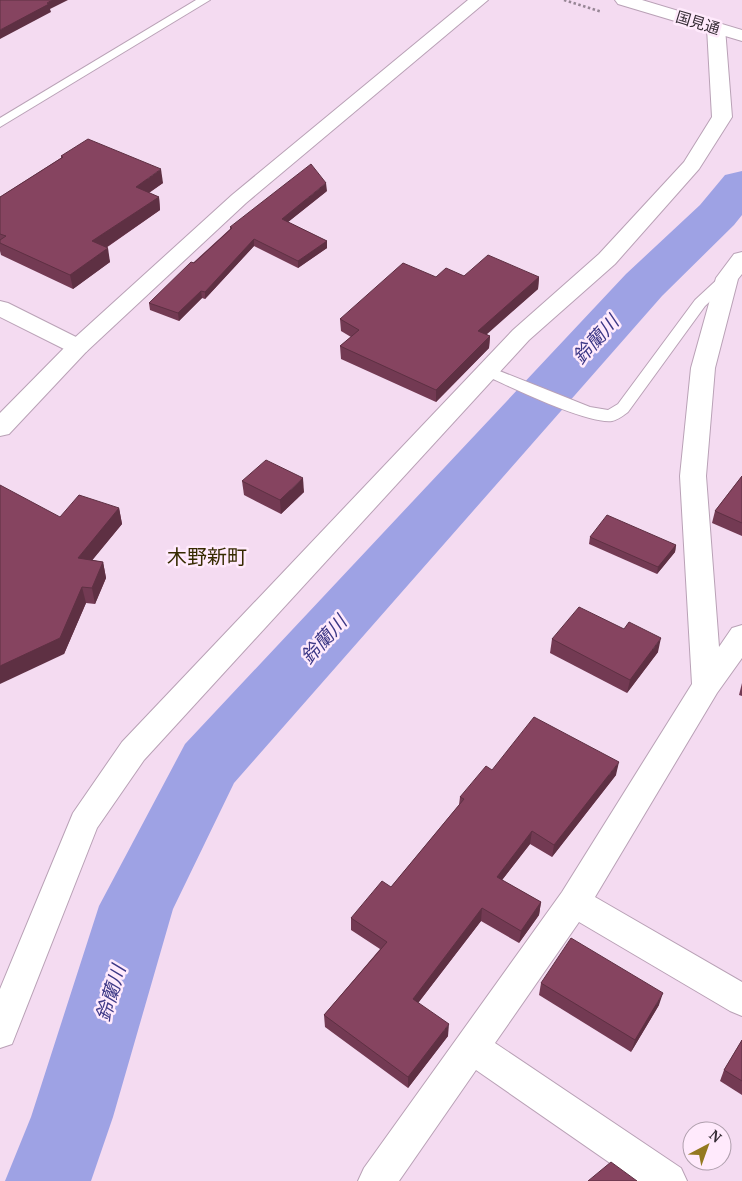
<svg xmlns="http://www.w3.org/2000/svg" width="742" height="1181" font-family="'PT Serif','Noto Sans JP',serif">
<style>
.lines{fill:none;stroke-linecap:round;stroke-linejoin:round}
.river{fill:#9ea2e4;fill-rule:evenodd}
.service-casing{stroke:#b9a1b6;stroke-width:2}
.minor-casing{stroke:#b9a1b6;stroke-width:2}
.tertiary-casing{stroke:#b9a1b6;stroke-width:2}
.path{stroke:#978695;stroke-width:2.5;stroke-dasharray:2.5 2.5;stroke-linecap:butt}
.service{fill:#fff;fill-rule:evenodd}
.minor{fill:#fff;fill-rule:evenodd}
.tertiary{fill:#fff;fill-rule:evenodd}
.wall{fill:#733a53}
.shaded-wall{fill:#5e3043}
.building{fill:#864460;stroke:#5e3043}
.labels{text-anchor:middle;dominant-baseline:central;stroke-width:5;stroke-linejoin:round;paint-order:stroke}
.far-street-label{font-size:15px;fill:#342b33;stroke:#ffeafc}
.water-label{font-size:19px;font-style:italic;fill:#3d3886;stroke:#ffeafc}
.quarter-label{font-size:20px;fill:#362a00;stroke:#ffeafc}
</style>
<rect width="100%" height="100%" fill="#f4dbf1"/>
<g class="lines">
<!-- river -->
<polygon class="river" points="742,171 742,215 734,225 662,296 234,783 173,909 113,1117 91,1181 5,1181 31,1117 99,906 185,744 626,274 700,205 725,175"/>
<defs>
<g id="service">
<polygon points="196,0 210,0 0,127 0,118"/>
<path d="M727 274 732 275 734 278 732 281 705 306 628 412C624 415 618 420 612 421 586 424 509 386 482 374L479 371 482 368H492L590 407 608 410 618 404 695 300 722 275Z"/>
</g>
<g id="minor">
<polygon points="716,23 722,24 725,28 732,117 699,169 615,264 529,340 144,760 97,828 12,1044 0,1048 0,989 73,813 122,742 513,330 599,254 684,162 712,117 707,28 710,24"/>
<polygon points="742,252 742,274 738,279 715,368 706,476 719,647 732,628 742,625 742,658 717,693 595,897 742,982 742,1016 730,1011 579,922 495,1043 681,1168 687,1181 636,1181 476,1070 399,1181 358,1181 364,1168 562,892 692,684 680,476 691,368 716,278 734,254"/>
<polygon points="0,301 8,303 86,342 90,347 86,352 78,354 70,352 0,317"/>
</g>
<g id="tertiary">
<polygon points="468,0 488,0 246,203 86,352 9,434 0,436 0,413 70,342 232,195"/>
<polygon points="615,0 642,0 742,30 742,41 618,4"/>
</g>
</defs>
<!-- service casing -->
<use href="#service" class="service-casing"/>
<!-- minor casing -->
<use href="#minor" class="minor-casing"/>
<!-- tertiary casing -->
<use href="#tertiary" class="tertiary-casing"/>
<!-- path -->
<polyline class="path" points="564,0 602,12"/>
<!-- service -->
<use href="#service" class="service"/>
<!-- minor -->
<use href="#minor" class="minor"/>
<!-- tertiary -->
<use href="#tertiary" class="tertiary"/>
</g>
<!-- wall -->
<g class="wall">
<polygon points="61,156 163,183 149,193 159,197 160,210 106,248 110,262 73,289 1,255 0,251 0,197 61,158"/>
<polygon points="327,191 288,222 327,241 327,248 298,268 254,246 205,299 202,298 179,321 150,310 149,303 230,229 230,227"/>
<polygon points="464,276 539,277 538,289 486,334 490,336 489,348 436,402 341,359 340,346 351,337 341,331 340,319 436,277"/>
<polygon points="742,476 742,536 712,523 715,511"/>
<polygon points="242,481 304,492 281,514 244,495"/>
<polygon points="119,508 122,524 92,560 103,562 106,578 95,604 86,603 64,654 60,517"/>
<polygon points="590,537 676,545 675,552 657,574 589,544"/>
<polygon points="552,639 658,652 627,693 550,653"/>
<polygon points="742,683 742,696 739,695"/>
<polygon points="492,770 616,775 552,857 530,844 502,880 541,902 539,915 519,943 481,921 418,1003 448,1036 408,1088 325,1027 324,1015 380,949 351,930 351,918 391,887 459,805 460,797"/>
<polygon points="541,983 659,1005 631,1052 539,995"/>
<polygon points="742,1040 742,1095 720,1081 724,1070"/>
</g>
<!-- shaded-wall -->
<g class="shaded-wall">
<polygon points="52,0 68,0 50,9 51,12 0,39 0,30"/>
<polygon points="161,169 163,183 138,200 136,187"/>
<polygon points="326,183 327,191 283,226 282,219"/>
<polygon points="159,197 160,210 95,255 92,241"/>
<polygon points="254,239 254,246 205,299 205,292"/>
<polygon points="327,241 327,248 298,268 298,261"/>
<polygon points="108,248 110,262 73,289 70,275"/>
<polygon points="539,277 538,289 477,343 478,331"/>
<polygon points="201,291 202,298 179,321 178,313"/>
<polygon points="490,336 489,348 436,402 436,390"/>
<polygon points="303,478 304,492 281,514 280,500"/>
<polygon points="119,508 122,524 81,574 78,558"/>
<polygon points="676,545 675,552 657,574 658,567"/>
<polygon points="103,562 106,578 95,604 92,588"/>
<polygon points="82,587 86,603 64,654 0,684 0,666"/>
<polygon points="661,638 658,652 627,693 630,680"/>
<polygon points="619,762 616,775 552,857 554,845"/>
<polygon points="532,831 530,844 495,889 497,877"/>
<polygon points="541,902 539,915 519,943 521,931"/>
<polygon points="482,908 481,921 412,1011 413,999"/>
<polygon points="663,993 659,1005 631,1052 635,1040"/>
<polygon points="449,1024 448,1036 408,1088 408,1077"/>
</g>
<!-- building -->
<g class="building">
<polygon points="0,0 52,0 47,3 49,4 0,30"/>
<polygon points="88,139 161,169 136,187 159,197 92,241 108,248 70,275 0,243 0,240 6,236 0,234 0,197 63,157 61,156"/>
<polygon points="311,164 326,183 282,219 327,241 298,261 254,239 205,292 201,291 178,313 149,303 191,262 194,263 232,228 230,227"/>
<polygon points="488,255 539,277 478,331 490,336 436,390 340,346 359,330 340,319 403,263 436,277 446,268 464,276"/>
<polygon points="266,460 303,478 280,500 242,481"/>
<polygon points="742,476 742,523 715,511"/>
<polygon points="0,485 60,517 79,495 119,508 78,558 103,562 92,588 82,587 60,638 0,666"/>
<polygon points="607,515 676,545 658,567 590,537"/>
<polygon points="579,607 624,629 629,622 661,638 630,680 552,639"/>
<polygon points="534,717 619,762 554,845 532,831 497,877 541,902 521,931 482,908 413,999 449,1024 408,1077 324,1015 387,942 351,918 382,881 391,887 464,799 460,797 486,766 492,770"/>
<polygon points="571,938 663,993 635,1040 541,983"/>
<polygon points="742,1040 742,1081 724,1070"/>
<polygon points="611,1162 637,1181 588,1181"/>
</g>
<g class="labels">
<!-- far-street labels -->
<g class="far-street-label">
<text transform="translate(698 22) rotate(17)">国見通</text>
</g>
<!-- water labels -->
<g class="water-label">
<text transform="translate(595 339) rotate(-48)">鈴蘭川</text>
<text transform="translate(323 639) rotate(-48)">鈴蘭川</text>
<text transform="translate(110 993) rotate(-73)">鈴蘭川</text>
</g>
<!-- quarter labels -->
<g class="quarter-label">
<text x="207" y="556">木野新町</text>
</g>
</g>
<!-- north arrow -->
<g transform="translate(707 1146) rotate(41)"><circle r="24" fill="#ffeafc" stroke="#ae9eac"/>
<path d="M0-4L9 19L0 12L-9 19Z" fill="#947920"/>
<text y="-8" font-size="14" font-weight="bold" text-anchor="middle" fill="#342b33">N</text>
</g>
</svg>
